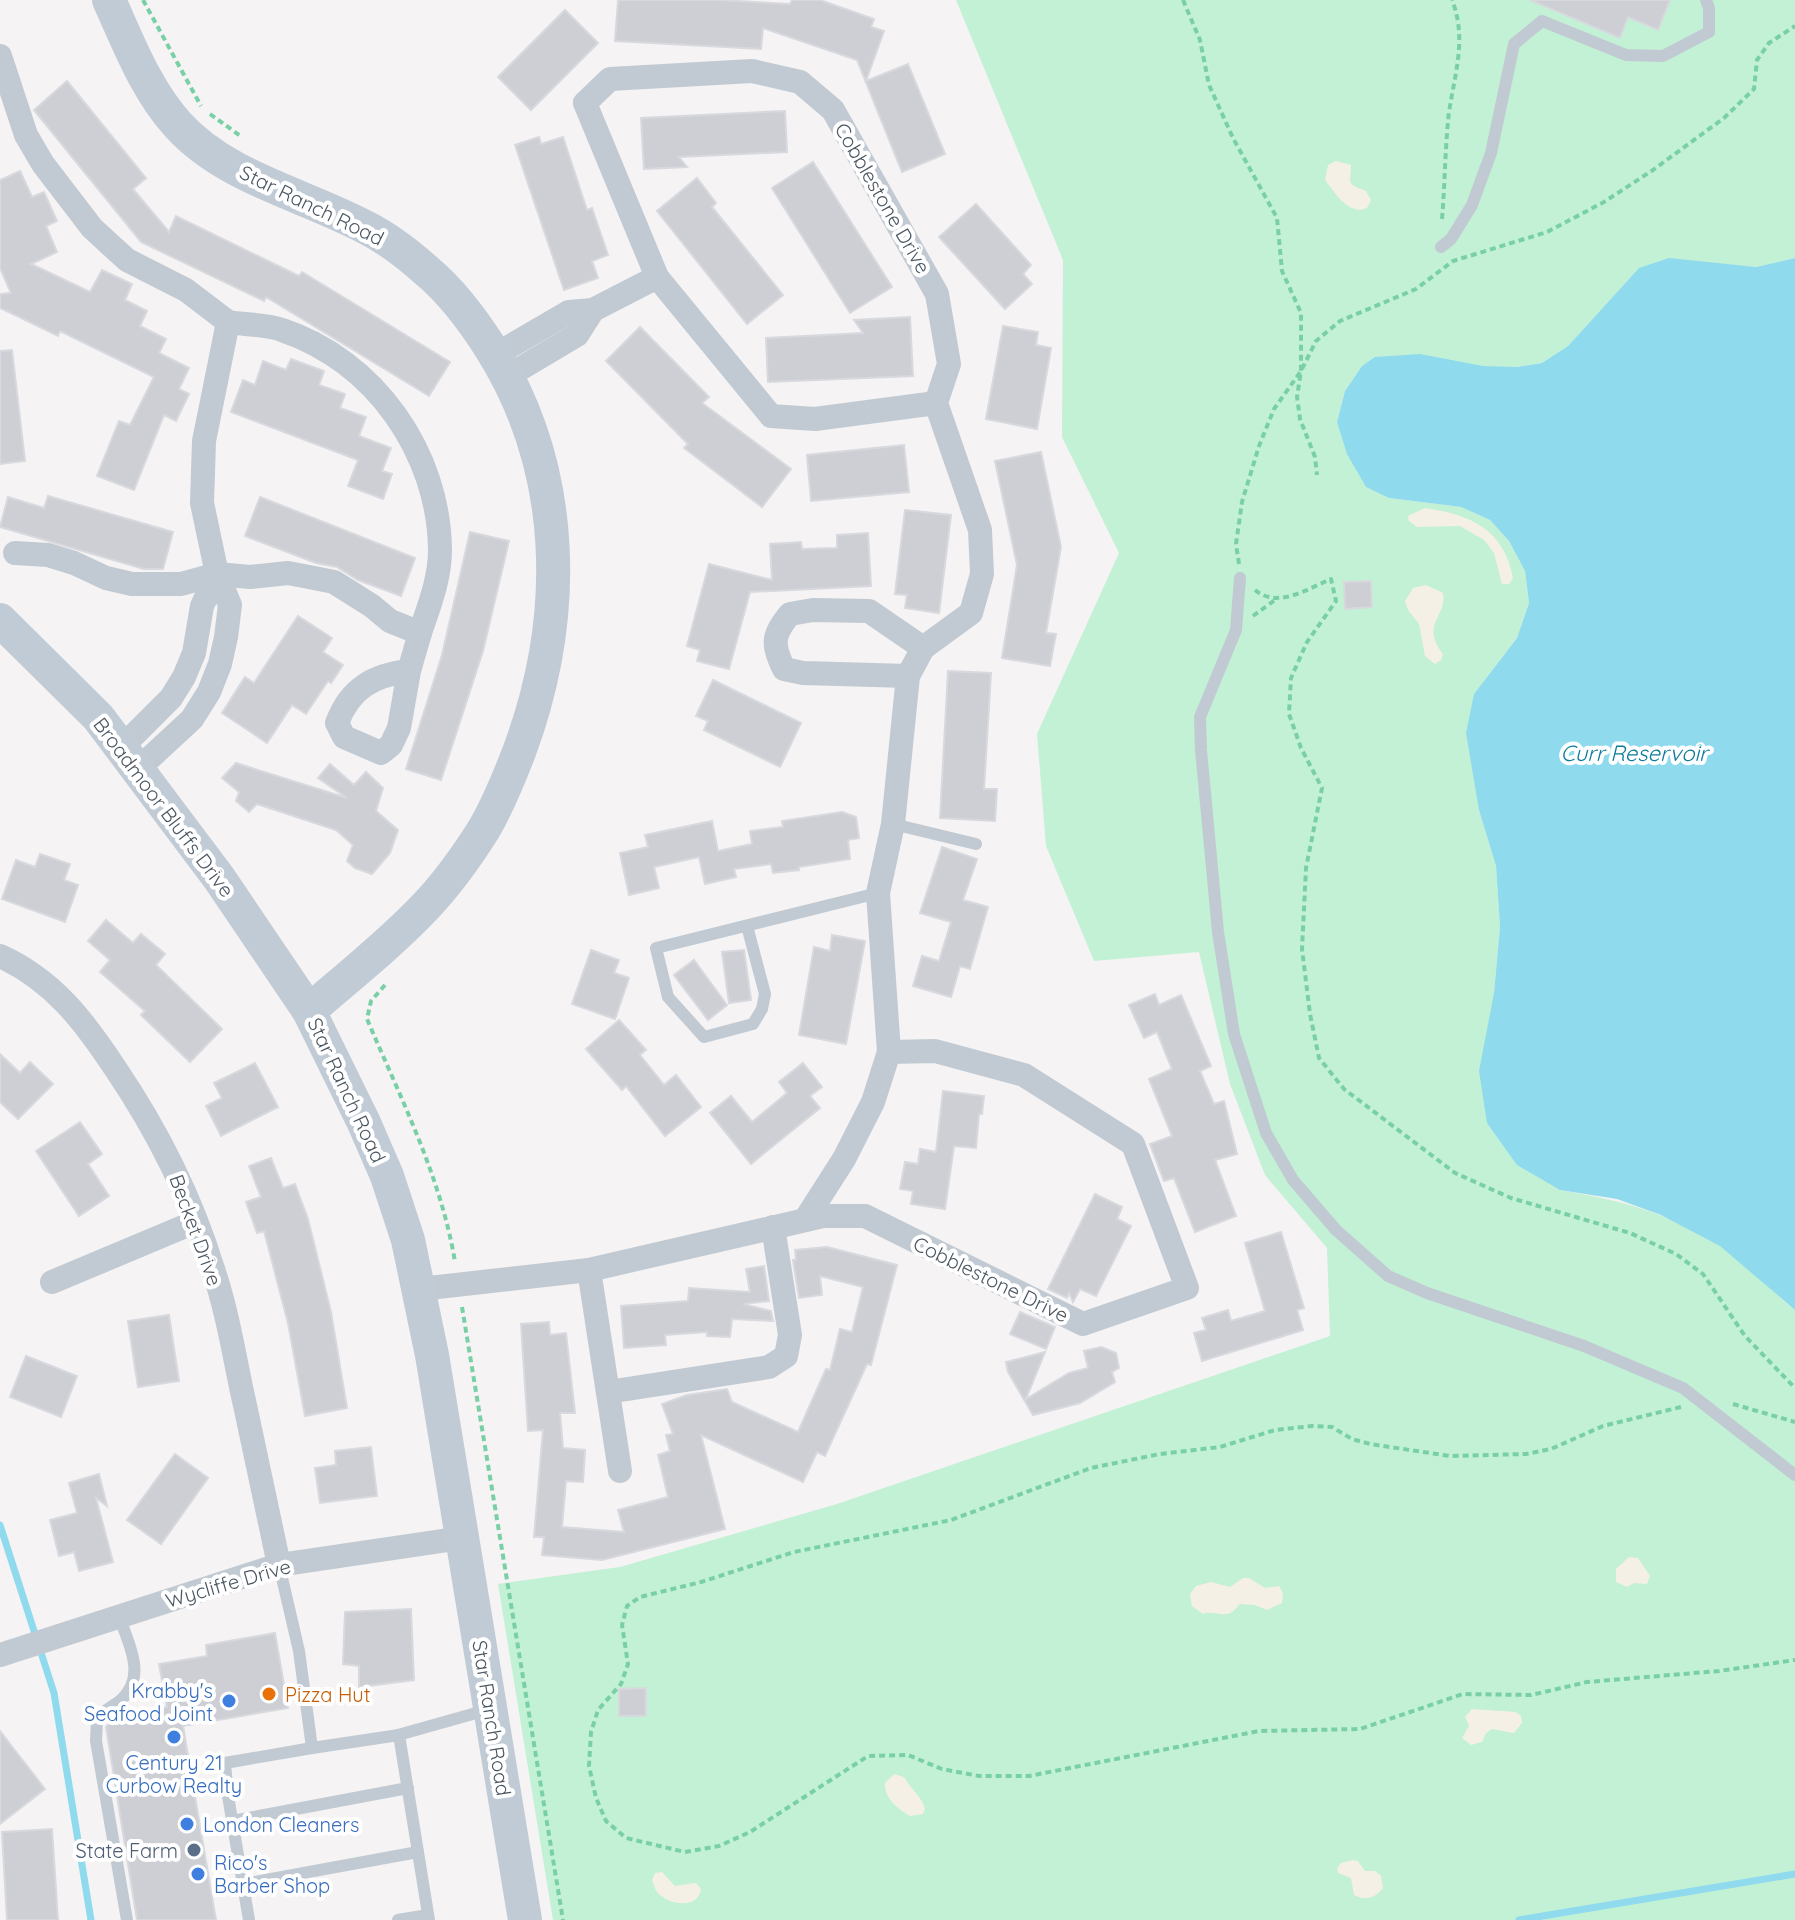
<svg xmlns="http://www.w3.org/2000/svg" width="1795" height="1920" font-family="Quicksand,sans-serif">
<style>
.green{fill:#c3f1d5}
.sand{fill:#f5f0e5}
.water{fill:#90daee}
.lines{fill:none;stroke-linecap:round;stroke-linejoin:round}
.stream{stroke:#90daee;stroke-width:7}
.building{fill:#cdcfd5;stroke:#d7d9de;stroke-width:2}
.path{stroke:#7ad0a6;stroke-width:4;stroke-dasharray:6 4;stroke-linecap:butt}
.lane{stroke:#c1cad2;stroke-width:12}
.street{stroke:#c1cad2;stroke-width:24}
.secondary{stroke:#c1cbd6;stroke-width:34}
.food-dot{fill:#e8710a;stroke:#fff;stroke-width:3}
.shop-dot{fill:#3f7fe0;stroke:#fff;stroke-width:3}
.service-dot{fill:#5c6f8a;stroke:#fff;stroke-width:3}
.labels{text-anchor:middle;dominant-baseline:central;stroke-width:8;stroke-linejoin:round;paint-order:stroke}
.street-label{font-size:20px;fill:#4a5661;stroke:#fff}
.shop-label{font-size:20px;fill:#366cbe;stroke:#fff;text-anchor:start}
.food-label{font-size:20px;fill:#c56008;stroke:#fff;text-anchor:start}
.service-label{font-size:20px;fill:#4e5e75;stroke:#fff;text-anchor:end}
.water-label{font-size:22px;font-style:italic;fill:#0c7c9b;stroke:#fff}
</style>
<rect width="100%" height="100%" fill="#f5f3f3"/>
<!-- green -->
<path class="green" d="M956 0H1795V258L1756 267 1726 265 1639 268 1568 346 1542 363 1517 367 1362 366 1345 391 1337 422 1389 498 1461 507 1490 520 1509 541 1525 571 1529 603 1517 638 1474 694 1479 810 1496 866 1500 927 1494 993 1560 1190C1619 1200 1668 1212 1719 1245 1746 1263 1769 1290 1795 1310V1920H553L498 1584 620 1567 837 1504 1330 1336 1327 1248 1265 1175 1230 1084 1199 952 1094 961 1046 846 1037 734 1119 553 1062 437 1063 260Z"/>
<!-- sand -->
<g class="sand">
<path d="M1336 161 1351 165C1351 185 1345 183 1366 191L1371 200 1367 208C1349 216 1335 193 1325 180L1328 165Z"/>
<path d="M1425 508C1471 515 1504 529 1513 578L1509 584H1502L1494 553 1484 540 1460 526 1417 527 1409 521 1408 516Z"/>
<path d="M1426 585 1443 593C1447 618 1420 623 1443 654L1441 660 1435 664 1425 656 1419 624 1408 610 1405 601 1413 588Z"/>
<polygon points="1629,1557 1638,1558 1650,1576 1647,1584 1634,1583 1627,1587 1616,1582 1616,1569"/>
<path d="M1243 1578H1249L1265 1588 1279 1586 1283 1593 1282 1603 1267 1610 1255 1605 1240 1604C1236 1608 1232 1614 1226 1614 1217 1615 1213 1611 1203 1614L1192 1606 1190 1594 1196 1586 1211 1582 1230 1587Z"/>
<polygon points="1472,1709 1516,1712 1521,1716 1522,1723 1514,1733 1492,1729 1486,1733 1482,1742 1471,1745 1462,1738 1469,1726 1465,1717"/>
<path d="M894 1774 904 1777C910 1789 922 1796 925 1809L923 1814 910 1816C898 1809 884 1798 885 1783Z"/>
<path d="M1353 1860 1358 1861 1365 1871H1375L1381 1876 1383 1888C1376 1898 1365 1901 1354 1895L1351 1878 1338 1873 1337 1868 1341 1863Z"/>
<path d="M662 1872 675 1886 696 1883 701 1889C698 1910 668 1905 657 1892 655 1890 653 1882 652 1880L655 1873Z"/>
</g>
<!-- water -->
<polygon class="water" points="1669,258 1756,267 1795,258 1795,1310 1720,1246 1661,1215 1617,1199 1560,1190 1517,1165 1487,1123 1479,1071 1494,993 1500,927 1496,866 1479,810 1466,733 1474,694 1517,638 1529,603 1525,571 1509,541 1490,520 1461,507 1389,498 1366,487 1347,454 1337,422 1345,391 1362,366 1375,357 1420,354 1483,366 1517,367 1542,363 1568,346 1639,268"/>
<g class="lines">
<!-- stream -->
<g class="stream">
<polyline points="0,1525 54,1693 91,1920"/>
<polyline points="1519,1920 1795,1874"/>
</g>
</g>
<!-- building -->
<g class="building">
<polygon points="618,0 721,0 790,4 792,0 820,0 874,19 871,27 884,31 866,81 908,64 945,154 902,172 857,60 763,28 761,49 615,41"/>
<polygon points="1530,0 1670,0 1658,30 1628,17 1620,38"/>
<polygon points="565,10 598,43 531,110 498,77"/>
<polygon points="67,81 146,178 133,189 169,232 176,216 299,276 302,272 450,362 429,396 266,297 264,301 141,242 34,110"/>
<polygon points="785,111 787,152 679,157 687,167 644,169 641,118"/>
<polygon points="539,137 541,144 563,137 587,210 592,208 608,255 592,261 598,278 564,290 515,145"/>
<polygon points="813,162 892,287 850,313 772,188"/>
<polygon points="20,171 32,197 44,192 57,221 46,226 57,252 31,264 90,292 102,270 132,284 125,300 147,311 140,326 166,339 159,353 189,368 179,389 189,394 176,421 164,415 134,490 97,476 119,421 130,425 154,377 60,331 58,336 0,308 0,294 11,293 0,268 0,180"/>
<polygon points="697,178 716,203 712,207 783,295 747,324 657,211"/>
<polygon points="976,204 1031,265 1023,274 1032,284 1005,309 939,237"/>
<polygon points="910,317 913,376 768,382 766,338 863,333 854,320"/>
<polygon points="1003,326 1038,332 1036,345 1051,348 1037,429 986,419"/>
<polygon points="640,327 709,397 702,403 791,469 762,507 684,448 688,444 606,361"/>
<polygon points="12,350 25,461 0,464 0,351"/>
<polygon points="291,359 324,371 319,385 345,394 340,408 366,417 359,436 391,448 382,471 392,474 383,499 348,486 358,460 231,412 243,380 255,385 263,361 286,370"/>
<polygon points="904,445 909,492 811,501 807,455"/>
<polygon points="1041,452 1061,547 1046,633 1056,634 1050,666 1002,658 1017,565 995,461"/>
<polygon points="48,496 173,532 163,569 144,569 0,527 8,497 44,508"/>
<polygon points="260,497 415,558 401,596 358,580 337,567 316,563 245,536"/>
<polygon points="905,510 951,515 939,613 905,608 907,595 895,594"/>
<polygon points="470,532 509,541 483,651 441,780 406,769 442,655"/>
<polygon points="868,533 871,586 750,592 729,669 697,661 700,650 687,646 709,564 772,580 770,544 801,542 802,549 837,548 837,535"/>
<polygon points="1371,581 1372,607 1345,609 1344,582"/>
<polygon points="298,616 332,638 323,652 343,665 331,683 328,681 306,714 292,705 267,743 222,713 245,677 254,683"/>
<polygon points="948,671 991,673 984,789 997,789 995,821 940,818"/>
<polygon points="713,680 801,723 780,767 704,730 708,721 696,716"/>
<polygon points="236,763 347,798 318,778 330,764 354,785 366,772 383,788 376,811 398,830 390,853 372,874 355,868 347,861 353,845 336,830 257,804 249,812 236,801 239,792 222,778"/>
<polygon points="842,812 856,817 859,838 848,840 850,859 799,867 799,870 773,873 771,864 734,869 736,877 705,884 699,857 654,867 659,888 629,895 620,853 648,847 645,835 712,821 718,851 752,844 750,831 783,827 782,821"/>
<polygon points="942,847 977,859 963,900 988,907 970,969 960,966 951,997 913,986 922,956 939,961 951,922 920,913"/>
<polygon points="40,854 70,864 64,880 78,885 65,922 2,899 16,860 35,867"/>
<polygon points="106,920 133,943 141,934 165,954 156,965 222,1029 190,1062 141,1015 145,1011 100,972 110,960 88,941"/>
<polygon points="832,935 865,941 846,1044 799,1035 814,947 830,951"/>
<polygon points="591,950 619,960 614,973 629,978 615,1019 572,1004"/>
<polygon points="744,950 751,1000 729,1003 722,952"/>
<polygon points="694,960 727,1005 708,1020 674,975"/>
<polygon points="1155,994 1159,1005 1181,995 1211,1066 1200,1071 1214,1104 1224,1101 1237,1154 1215,1160 1236,1216 1195,1232 1174,1178 1164,1181 1150,1144 1172,1136 1149,1079 1172,1069 1157,1032 1144,1038 1129,1005"/>
<polygon points="619,1020 646,1050 640,1055 664,1085 676,1075 701,1107 665,1136 626,1086 622,1090 586,1049"/>
<polygon points="0,1054 20,1073 30,1062 53,1084 18,1119 0,1102"/>
<polygon points="255,1063 278,1107 221,1136 206,1106 222,1098 214,1083"/>
<polygon points="803,1063 822,1087 810,1096 820,1108 751,1164 710,1113 731,1096 752,1122 787,1093 779,1082"/>
<polygon points="943,1091 984,1096 982,1114 979,1114 976,1148 954,1146 945,1209 911,1204 913,1191 900,1189 905,1162 918,1164 920,1149 936,1152"/>
<polygon points="80,1122 102,1154 88,1164 109,1196 79,1216 36,1151"/>
<polygon points="271,1158 283,1188 295,1184 308,1219 331,1312 347,1408 305,1416 288,1323 264,1231 257,1233 246,1202 261,1197 249,1166"/>
<polygon points="1095,1194 1122,1207 1117,1219 1131,1226 1096,1296 1080,1289 1073,1302 1069,1293 1067,1298 1048,1289"/>
<polygon points="1281,1232 1304,1308 1297,1310 1303,1330 1202,1361 1194,1333 1206,1330 1202,1318 1228,1310 1231,1321 1265,1311 1245,1243"/>
<polygon points="827,1247 897,1265 871,1365 867,1364 825,1456 817,1452 803,1482 701,1435 725,1529 602,1560 542,1555 544,1537 534,1537 543,1430 528,1431 521,1324 549,1322 550,1335 566,1333 575,1413 560,1413 563,1448 585,1450 583,1482 566,1481 562,1527 624,1532 618,1510 668,1497 658,1455 670,1451 666,1435 673,1434 662,1404 687,1395 727,1389 732,1402 798,1432 826,1369 830,1370 840,1329 852,1332 863,1287 820,1276 822,1295 799,1298 793,1260 796,1260 795,1250"/>
<polygon points="764,1266 769,1301 743,1304 771,1311 773,1321 732,1319 730,1337 707,1336 707,1332 665,1335 666,1345 624,1348 621,1306 688,1301 689,1288 750,1292 746,1269"/>
<polygon points="1020,1312 1055,1327 1046,1349 1010,1334"/>
<polygon points="169,1315 179,1381 138,1387 128,1321"/>
<polygon points="1101,1347 1116,1353 1119,1368 1112,1372 1115,1382 1080,1403 1033,1415 1008,1372 1006,1362 1045,1352 1026,1399 1069,1373 1088,1368 1084,1351"/>
<polygon points="26,1356 77,1376 61,1417 10,1397"/>
<polygon points="371,1447 377,1496 320,1503 315,1468 336,1465 335,1451"/>
<polygon points="175,1454 208,1478 161,1544 127,1520"/>
<polygon points="99,1474 107,1506 96,1498 113,1562 79,1571 74,1552 59,1556 50,1520 77,1513 69,1483"/>
<polygon points="411,1609 414,1680 359,1687 359,1666 343,1664 345,1612"/>
<polygon points="275,1633 288,1708 183,1726 216,1920 137,1920 106,1727 116,1715 167,1707 159,1664 207,1656 206,1645"/>
<polygon points="646,1688 646,1716 619,1716 619,1689"/>
<polygon points="0,1731 45,1789 0,1824"/>
<polygon points="52,1829 58,1920 7,1920 2,1832"/>
</g>
<g class="lines">
<!-- path -->
<g class="path">
<polyline points="143,0 201,106"/>
<polyline points="1183,0 1200,40 1209,85 1233,138 1277,218 1282,271 1301,313 1301,371 1297,397 1300,419 1315,457 1317,475"/>
<polyline points="210,114 242,137"/>
<path d="M1442 219C1445 183 1445 147 1449 112 1455 73 1467 38 1452 0"/>
<polyline points="1239,564 1236,544 1242,502 1259,446 1274,409 1301,371 1316,341 1340,321 1416,289 1453,261 1547,232 1604,202 1653,170 1724,118 1754,89 1757,60 1769,43 1795,26"/>
<path d="M1255 590C1278 609 1307 589 1331 579L1336 601 1307 642 1291 678 1289 714 1301 748 1322 788 1306 868 1302 949 1310 1014 1319 1058 1344 1089 1455 1173 1511 1198 1630 1233 1676 1254 1703 1274 1745 1336 1795 1388"/>
<polyline points="1253,616 1275,600"/>
<path d="M385 985 371 1001 367 1019C401 1099 441 1177 455 1262"/>
<polyline points="462,1307 563,1920"/>
<polyline points="1733,1404 1795,1422"/>
<polyline points="1681,1407 1603,1426 1551,1449 1526,1454 1450,1456 1370,1444 1352,1439 1332,1427 1312,1426 1275,1430 1220,1447 1160,1454 1091,1468 951,1520 794,1552 701,1582 640,1597 627,1606 622,1625 628,1664 621,1684 598,1710 591,1732 589,1766 596,1798 606,1821 626,1838 685,1852 719,1846 750,1832 868,1756 908,1755 942,1769 979,1776 1029,1776 1259,1731 1360,1729 1463,1694 1531,1695 1587,1682 1719,1671 1795,1660"/>
</g>
<!-- lane -->
<g class="lane">
<polyline points="1441,247 1451,239 1472,205 1491,153 1514,44 1542,21 1626,55 1663,56 1709,32 1709,8 1706,0"/>
<polyline points="1240,578 1236,630 1200,717 1201,750 1218,932 1234,1034 1266,1133 1293,1180 1336,1230 1388,1276 1427,1293 1584,1346 1683,1388 1795,1475"/>
<polyline points="893,824 976,844"/>
<polyline points="747,926 765,994 762,1009 753,1024 704,1037 668,997 656,948 878,893"/>
<polyline points="279,1565 299,1651 312,1748 399,1735 429,1920"/>
<path d="M119 1616C128 1643 147 1675 122 1699 114 1706 104 1710 97 1718L96 1741 127 1920"/>
<polyline points="398,1735 487,1710"/>
<polyline points="232,1821 408,1788"/>
<polyline points="243,1884 418,1852"/>
<polyline points="249,1920 228,1796 225,1763 312,1748"/>
<polyline points="398,1920 428,1915"/>
</g>
<!-- street -->
<g class="street">
<polyline points="0,56 26,135 43,164 92,228 127,260 186,290 228,322"/>
<polyline points="495,355 569,312 593,310 657,277"/>
<polyline points="508,376 577,335 593,310"/>
<path d="M15 553 48 555 74 563 106 578 132 584H181L217 574 250 577 288 573 309 577 334 582 372 606 390 621 420 633C429 606 440 579 440 550 439 453 375 361 282 330 266 324 245 325 228 322"/>
<path d="M409 671C374 675 350 688 337 723L344 737 381 753 391 745 399 728 409 671 420 633"/>
<path d="M908 676 803 673 784 669C772 645 772 635 790 614L813 610 869 611 923 648"/>
<polyline points="121,748 171,698 184,677 194,653 202,606 217,574"/>
<polyline points="139,768 192,719 209,692 220,664 226,637 230,605 217,574 202,503 204,441 228,322"/>
<path d="M0 956C53 980 84 1021 115 1068 157 1130 191 1197 213 1269 226 1307 233 1348 241 1387 254 1446 266 1505 279 1565"/>
<polyline points="805,1220 844,1159 873,1102 889,1052"/>
<polyline points="589,1270 620,1471"/>
<polyline points="52,1282 195,1222"/>
<polyline points="420,1289 589,1270 823,1216 865,1216 1083,1324 1187,1288 1133,1144 1024,1075 935,1051 889,1052 878,893 893,824 908,676 923,648 971,613 982,574 980,530 936,403 949,364 937,294 833,110 800,82 752,71 610,79 585,103 657,277 771,416 815,419 936,403"/>
<polyline points="608,1392 769,1367 786,1356 790,1335 773,1227"/>
<polyline points="0,1655 279,1565 462,1538"/>
</g>
<!-- secondary -->
<g class="secondary">
<path d="M109 0C128 42 146 90 178 125 226 178 303 194 365 227 387 238 409 255 428 272 453 293 472 319 490 347 568 470 569 618 519 752 509 778 498 805 484 829 467 856 447 884 425 907 390 944 348 977 309 1011"/>
<polyline points="0,620 98,717 219,878 309,1011 364,1123 387,1176 408,1240 432,1355 525,1920"/>
</g>
</g>
<!-- markers -->
<circle class="food-dot" cx="269" cy="1694" r="8"/>
<g class="shop-dot">
<circle cx="229" cy="1701" r="8"/>
<circle cx="174" cy="1737" r="8"/>
<circle cx="187" cy="1824" r="8"/>
<circle cx="198" cy="1874" r="8"/>
</g>
<circle class="service-dot" cx="194" cy="1850" r="8"/>
<g class="labels">
<!-- street labels -->
<g class="street-label">
<text transform="translate(883 198) rotate(60)">Cobblestone Drive</text>
<text transform="translate(312 205) rotate(26)">Star Ranch Road</text>
<text transform="translate(164 807) rotate(53)">Broadmoor Bluffs Drive</text>
<text transform="translate(347 1090) rotate(65)">Star Ranch Road</text>
<text transform="translate(196 1230) rotate(70)">Becket Drive</text>
<text transform="translate(991 1279) rotate(26)">Cobblestone Drive</text>
<text transform="translate(228 1583) rotate(-16)">Wycliffe Drive</text>
<text transform="translate(492 1718) rotate(81)">Star Ranch Road</text>
</g>
<!-- shop labels -->
<g class="shop-label">
<text x="213" y="1690" text-anchor="end">Krabby's<tspan x="213" dy="23">Seafood Joint</tspan></text>
<text x="174" y="1762" text-anchor="middle">Century 21<tspan x="174" dy="23">Curbow Realty</tspan></text>
<text x="203" y="1824">London Cleaners</text>
<text x="214" y="1862">Rico's<tspan x="214" dy="23">Barber Shop</tspan></text>
</g>
<!-- food labels -->
<g class="food-label">
<text x="285" y="1694">Pizza Hut</text>
</g>
<!-- service labels -->
<g class="service-label">
<text x="178" y="1850">State Farm</text>
</g>
<!-- water labels -->
<g class="water-label">
<text x="1634" y="753">Curr Reservoir</text>
</g>
</g>
</svg>
